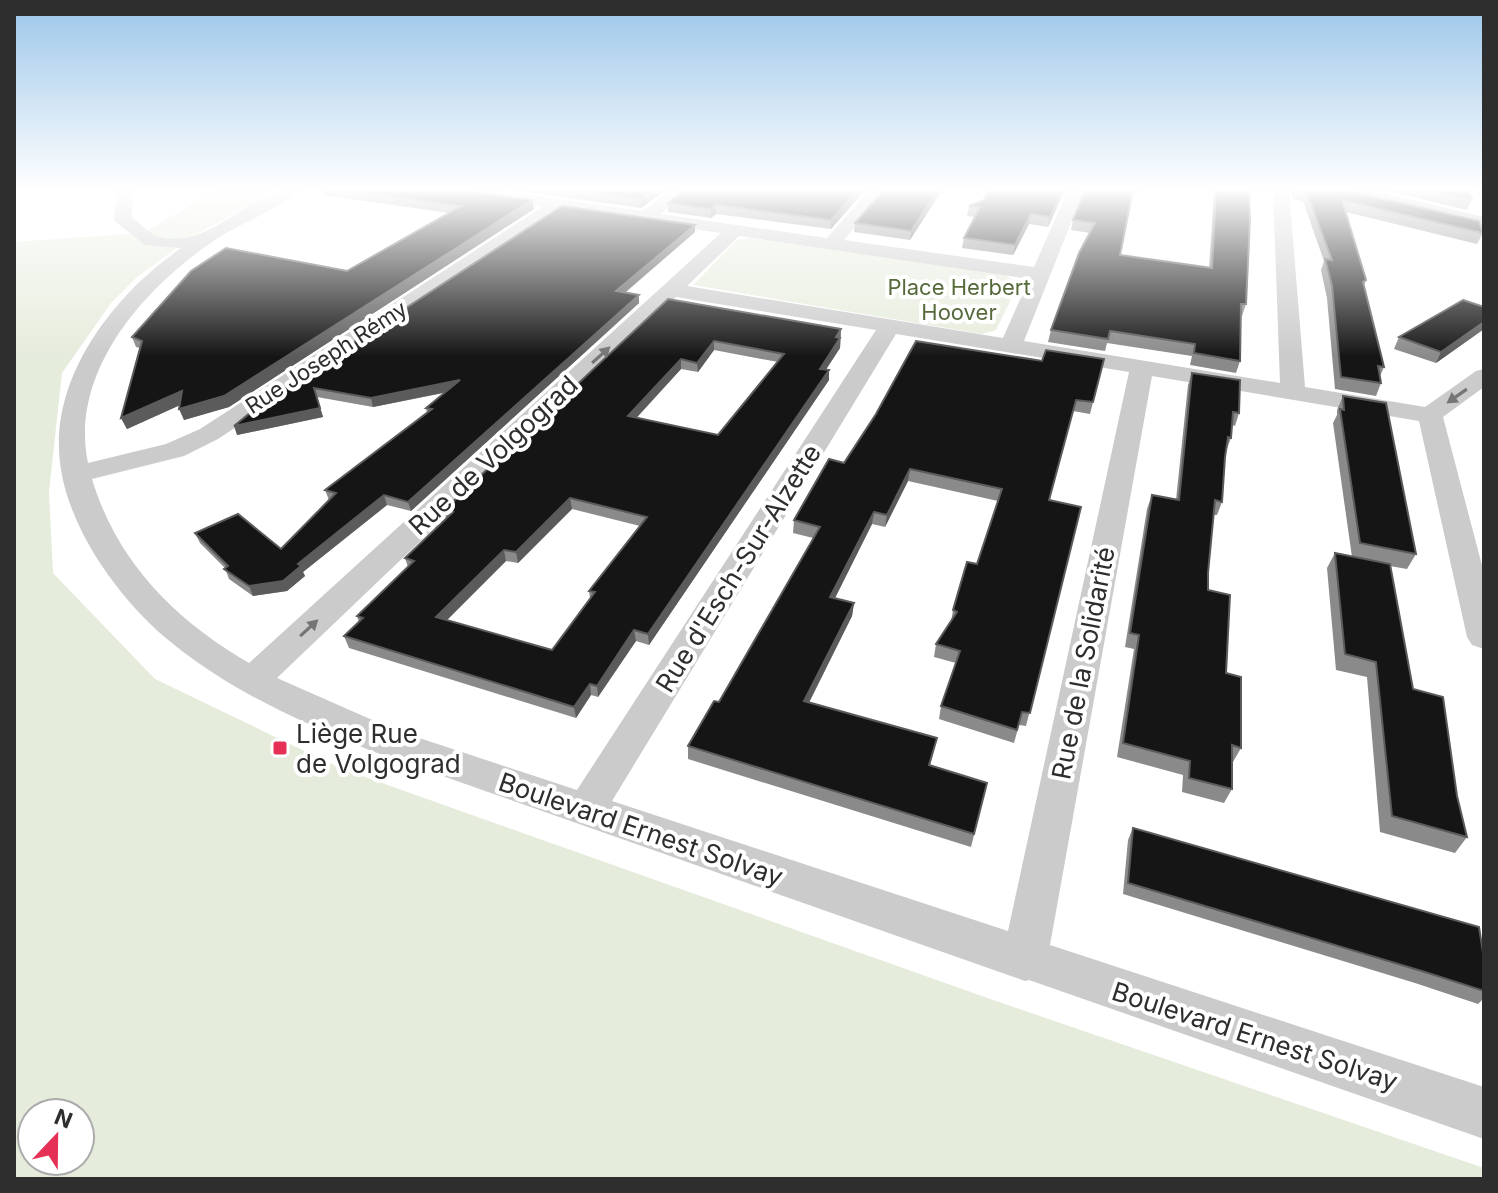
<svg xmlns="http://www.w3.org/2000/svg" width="1498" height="1193" font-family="Inter,sans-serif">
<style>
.green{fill:#e6ecdc;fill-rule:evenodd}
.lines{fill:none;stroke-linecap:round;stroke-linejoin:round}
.street{fill:#cbcbcb;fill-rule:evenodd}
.secondary{fill:#b8b8b8;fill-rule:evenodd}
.wall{fill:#8a8a8a;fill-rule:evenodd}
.shaded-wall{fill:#5b5b5b}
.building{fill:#151515;stroke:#5b5b5b;stroke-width:2;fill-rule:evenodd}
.oneway{fill:#757575}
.poi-dot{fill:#e43155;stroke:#fff;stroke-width:3}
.labels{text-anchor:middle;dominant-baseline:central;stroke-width:8;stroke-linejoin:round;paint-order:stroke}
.far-park-label{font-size:22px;fill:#576a3c;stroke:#fff}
.far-street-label{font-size:22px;fill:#2e2e2e;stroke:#fff}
.street-label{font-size:26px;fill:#2e2e2e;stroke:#fff}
.poi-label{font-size:26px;fill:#2e2e2e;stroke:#fff;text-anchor:start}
</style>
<rect width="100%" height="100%" fill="#fff"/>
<!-- green -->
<g class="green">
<path d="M218 190H276L192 237 137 277 111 303 62 373 49 492 53 573 155 679 340 768 996 1001 1484 1168V1179H14V242L142 233ZM32 1113H80V1161H32Z"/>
<polygon points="749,238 1003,274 1019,283 996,330 982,334 693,285 737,240"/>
</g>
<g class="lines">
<!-- street -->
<path class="street" d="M117 190H133L132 217C139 223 149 233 157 236 210 253 248 187 300 190 287 204 245 222 226 233 152 279 68 367 88 463L166 444 200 429 542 207 460 195 452 190H493L642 211 671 190H689L661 214 827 238 869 190H886L844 240 1034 267 1068 190H1084L1024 341 1280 383 1273 190H1289L1305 387 1425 407 1476 371 1484 369V387L1443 417 1484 573V649L1472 645 1467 637 1419 421 1152 376 1050 945 1484 1087V1139L1029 980 1025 981 369 750C299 721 231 691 172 643 118 600 60 519 59 448 57 367 118 292 181 248L145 245 117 223 114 219ZM562 210 721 233 249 663C175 620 117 562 92 479L184 456 218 439ZM739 236 1029 279 1003 338 687 286ZM676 297 876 330 577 790 395 730 277 678ZM896 334 1129 372 1008 931 612 801Z"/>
<!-- secondary -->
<polygon class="secondary" points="1331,190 1371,190 1484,217 1484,231 1335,195"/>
</g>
<!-- wall -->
<g class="wall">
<polygon points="321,190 460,190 534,209 229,407 184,420 180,405 127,429 121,418 140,348 136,347 132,337 347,271 449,213 323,195"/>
<polygon points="512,190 666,190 641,208"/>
<polygon points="865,190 831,229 716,214 711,218 668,212 668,203"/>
<polygon points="942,190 910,240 854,232 855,223"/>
<polygon points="1065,190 1048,227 1029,224 1013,255 962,248 964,238 975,217 967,216 969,206 984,200"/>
<polygon points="1085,190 1138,190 1136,194 1132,194 1120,255 1209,268 1214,190 1249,190 1246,304 1242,316 1241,316 1240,361 1236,373 1190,365 1192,356 1107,343 1105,351 1048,342 1051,330 1090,233 1071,230 1073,220"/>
<polygon points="1255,190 1272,190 1270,193"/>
<polygon points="1290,190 1345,190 1483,233 1477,244 1346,212 1366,280 1364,286 1384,367 1380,376 1381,383 1376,396 1335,389 1327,298 1321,270 1324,261 1303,201 1293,199"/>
<polygon points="1383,190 1428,190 1472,200 1467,210"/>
<polygon points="695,232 625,293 639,303 411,511 387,505 303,572 305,576 287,591 253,596 229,579 225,568 200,543 195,533 281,549 329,500 325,490 427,413 426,408 444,393 373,407 317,397 323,417 237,435 271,396"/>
<path d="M668 299 841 329 840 348 826 370H829V380L649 645 636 641 598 697 591 695 576 718 349 648 344 636 359 622 357 616 408 567 405 558 446 519 444 510ZM714 350 778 362 718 435 637 417 681 369 698 372ZM572 509 640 526 589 591 590 598 552 650 447 620 506 561 518 563Z"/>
<polygon points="1484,307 1484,329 1436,363 1394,349 1399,337"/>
<polygon points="1104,359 1090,414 1073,411 1049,500 1081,507 1026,726 1019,725 1014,743 939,719 941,706 956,663 934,657 936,644 951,622 953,610 977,564 998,501 908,481 885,527 872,524 835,598 854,603 852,616 809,703 937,738 930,766 987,783 971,847 688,759 688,746 719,702 813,538 793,533 794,520 844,463 1042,361"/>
<polygon points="1192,373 1239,413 1235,426 1232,425 1231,438 1226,451 1222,502 1217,515 1214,515 1208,573 1208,590 1226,673 1241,748 1233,762 1232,762 1232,789 1224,803 1182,792 1183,775 1117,757 1134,649 1125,647 1147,509 1152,495 1176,500 1188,385"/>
<polygon points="1343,396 1416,554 1407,569 1390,566 1413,689 1457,796 1467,837 1455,853 1380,832 1367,677 1336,670 1327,568 1335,553 1352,557 1333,423 1337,415 1337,410"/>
<polygon points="1133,828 1484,991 1484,998 1478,1004 1415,983 1123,894 1128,840"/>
</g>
<!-- shaded-wall -->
<g class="shaded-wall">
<polygon points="654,190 666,190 641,208 641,199"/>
<polygon points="858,190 865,190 831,229 831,220"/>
<polygon points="938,190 942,190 910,240 911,231"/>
<polygon points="1063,190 1065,190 1048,227 1050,217"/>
<polygon points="532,200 534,209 229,407 184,420 179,409"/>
<polygon points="716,205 716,214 711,218 711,209"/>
<polygon points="1031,214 1029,224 1013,255 1015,245"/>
<polygon points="695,225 695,232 617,299 616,291"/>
<polygon points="639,295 639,303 411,511 408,502"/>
<polygon points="1484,322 1484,329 1436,363 1441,352"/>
<polygon points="841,329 840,348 820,378 820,369 836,337"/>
<polygon points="714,341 714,350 698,372 697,363"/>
<polygon points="681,359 681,369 629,426 628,416"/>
<polygon points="829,370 829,380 649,645 648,634"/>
<polygon points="460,380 461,389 373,407 371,398"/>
<polygon points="314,388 323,417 237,435 234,426"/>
<polygon points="182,391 187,402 127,429 121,418"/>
<polygon points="910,469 908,481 885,527 887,515"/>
<polygon points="384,495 387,505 303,572 305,576 287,591 253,596 249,586 298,564"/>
<polygon points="570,498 572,509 518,563 516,552"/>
<polygon points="874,512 872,524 829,610 830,597"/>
<polygon points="504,550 506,561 439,628 436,617"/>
<polygon points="854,603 852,616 803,714 804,701"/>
<polygon points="634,630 636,641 598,697 597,686"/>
<polygon points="590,684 591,695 576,718 574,707"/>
</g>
<!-- building -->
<g class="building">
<polygon points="346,190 460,190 532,200 224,396 179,409 182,391 121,418 142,341 132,337 191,271 226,248 347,271 461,206"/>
<polygon points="572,190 654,190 641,199"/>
<polygon points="684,190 858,190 831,220 716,205 711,209 668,203"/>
<polygon points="884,190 938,190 911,231 855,223"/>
<polygon points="989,190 1063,190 1050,217 1031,214 1015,245 964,238 980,207 969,206 984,200"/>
<polygon points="1085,190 1133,190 1120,255 1212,268 1216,190 1249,190 1250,219 1246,304 1241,304 1240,361 1194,353 1195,344 1110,331 1108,339 1051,330 1079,253 1095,223 1073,220"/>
<polygon points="1300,190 1345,190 1479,221 1483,233 1342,200 1366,280 1363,282 1384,367 1378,366 1381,383 1341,377 1332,286 1325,259 1332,260 1306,191"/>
<polygon points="1428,190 1469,190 1472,200"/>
<polygon points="562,206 695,225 616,291 639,295 408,502 384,495 298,564 301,566 283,581 249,586 224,569 228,566 195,533 238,514 281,549 336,493 325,490 432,409 426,408 460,380 371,398 314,388 320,408 234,426 271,396"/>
<path d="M668 299 841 329 836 337 840 338 820 369 829 370 648 634 634 630 597 686 590 684 574 707 344 636 363 618 357 616 414 561 405 558 453 512 444 510ZM714 341 784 354 718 435 628 416 681 359 697 363ZM570 498 647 517 589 591 595 592 552 650 436 617 504 550 516 552Z"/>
<polygon points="1463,300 1484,307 1484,322 1441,352 1399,337"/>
<polygon points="916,341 1042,361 1046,350 1104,359 1093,402 1076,400 1049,500 1081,507 1030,713 1022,712 1017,730 941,706 960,651 936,644 957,612 953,610 967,562 977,564 1002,489 910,469 887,515 874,512 830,597 854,603 804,701 937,738 929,765 987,783 974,834 688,746 714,701 719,702 820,527 794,520 829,459 844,463 876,414"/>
<polygon points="1192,373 1240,380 1239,413 1233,412 1231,438 1228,437 1225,457 1222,502 1215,500 1208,573 1208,590 1230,595 1226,673 1241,677 1241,748 1232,745 1232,789 1189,778 1190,761 1123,743 1139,635 1130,633 1152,495 1179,500"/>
<polygon points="1343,396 1386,403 1416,554 1360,543 1340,409 1344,410"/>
<polygon points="1335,553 1390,564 1413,689 1443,697 1457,796 1467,837 1392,816 1376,662 1345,654"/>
<polygon points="1133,828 1479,927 1484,959 1484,991 1425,972 1128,883"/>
</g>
<!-- one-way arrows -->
<defs><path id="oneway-solid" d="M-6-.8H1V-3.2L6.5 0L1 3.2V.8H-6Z" transform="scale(2)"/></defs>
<g class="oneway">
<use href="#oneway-solid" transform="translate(601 355) rotate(-42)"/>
<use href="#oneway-solid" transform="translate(1457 396) rotate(145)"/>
<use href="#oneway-solid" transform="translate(309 628) rotate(-43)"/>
</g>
<!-- sky -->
<linearGradient id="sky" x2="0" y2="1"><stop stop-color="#9bc6e9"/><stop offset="0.53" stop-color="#fff"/><stop offset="1" stop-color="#fff" stop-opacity="0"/></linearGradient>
<rect width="1498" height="357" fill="url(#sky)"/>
<!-- markers -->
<rect class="poi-dot" x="272" y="740" width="16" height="16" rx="4"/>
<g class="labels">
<!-- far-park labels -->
<g class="far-park-label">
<text x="959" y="287">Place Herbert<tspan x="959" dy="25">Hoover</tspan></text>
</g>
<!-- far-street labels -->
<g class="far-street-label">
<text transform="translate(326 357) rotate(-33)">Rue Joseph Rémy</text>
</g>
<!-- street labels -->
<g class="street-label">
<text transform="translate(493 455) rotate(-43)">Rue de Volgograd</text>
<text transform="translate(738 568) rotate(-58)">Rue d'Esch-Sur-Alzette</text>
<text transform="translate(1083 663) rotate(-79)">Rue de la Solidarité</text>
<text transform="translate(641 829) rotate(19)">Boulevard Ernest Solvay</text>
<text transform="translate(1255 1036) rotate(18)">Boulevard Ernest Solvay</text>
</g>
<!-- poi labels -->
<g class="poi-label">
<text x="296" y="733">Liège Rue<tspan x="296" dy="30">de Volgograd</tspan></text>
</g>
</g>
<!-- border -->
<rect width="1498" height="1193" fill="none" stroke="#2e2e2e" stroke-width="32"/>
<!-- north arrow -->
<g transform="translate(56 1137) rotate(22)"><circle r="38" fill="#ffffff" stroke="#ababab" stroke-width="2"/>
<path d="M0-6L14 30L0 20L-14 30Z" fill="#e43155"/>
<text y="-12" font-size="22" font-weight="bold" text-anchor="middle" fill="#2e2e2e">N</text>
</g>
</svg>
